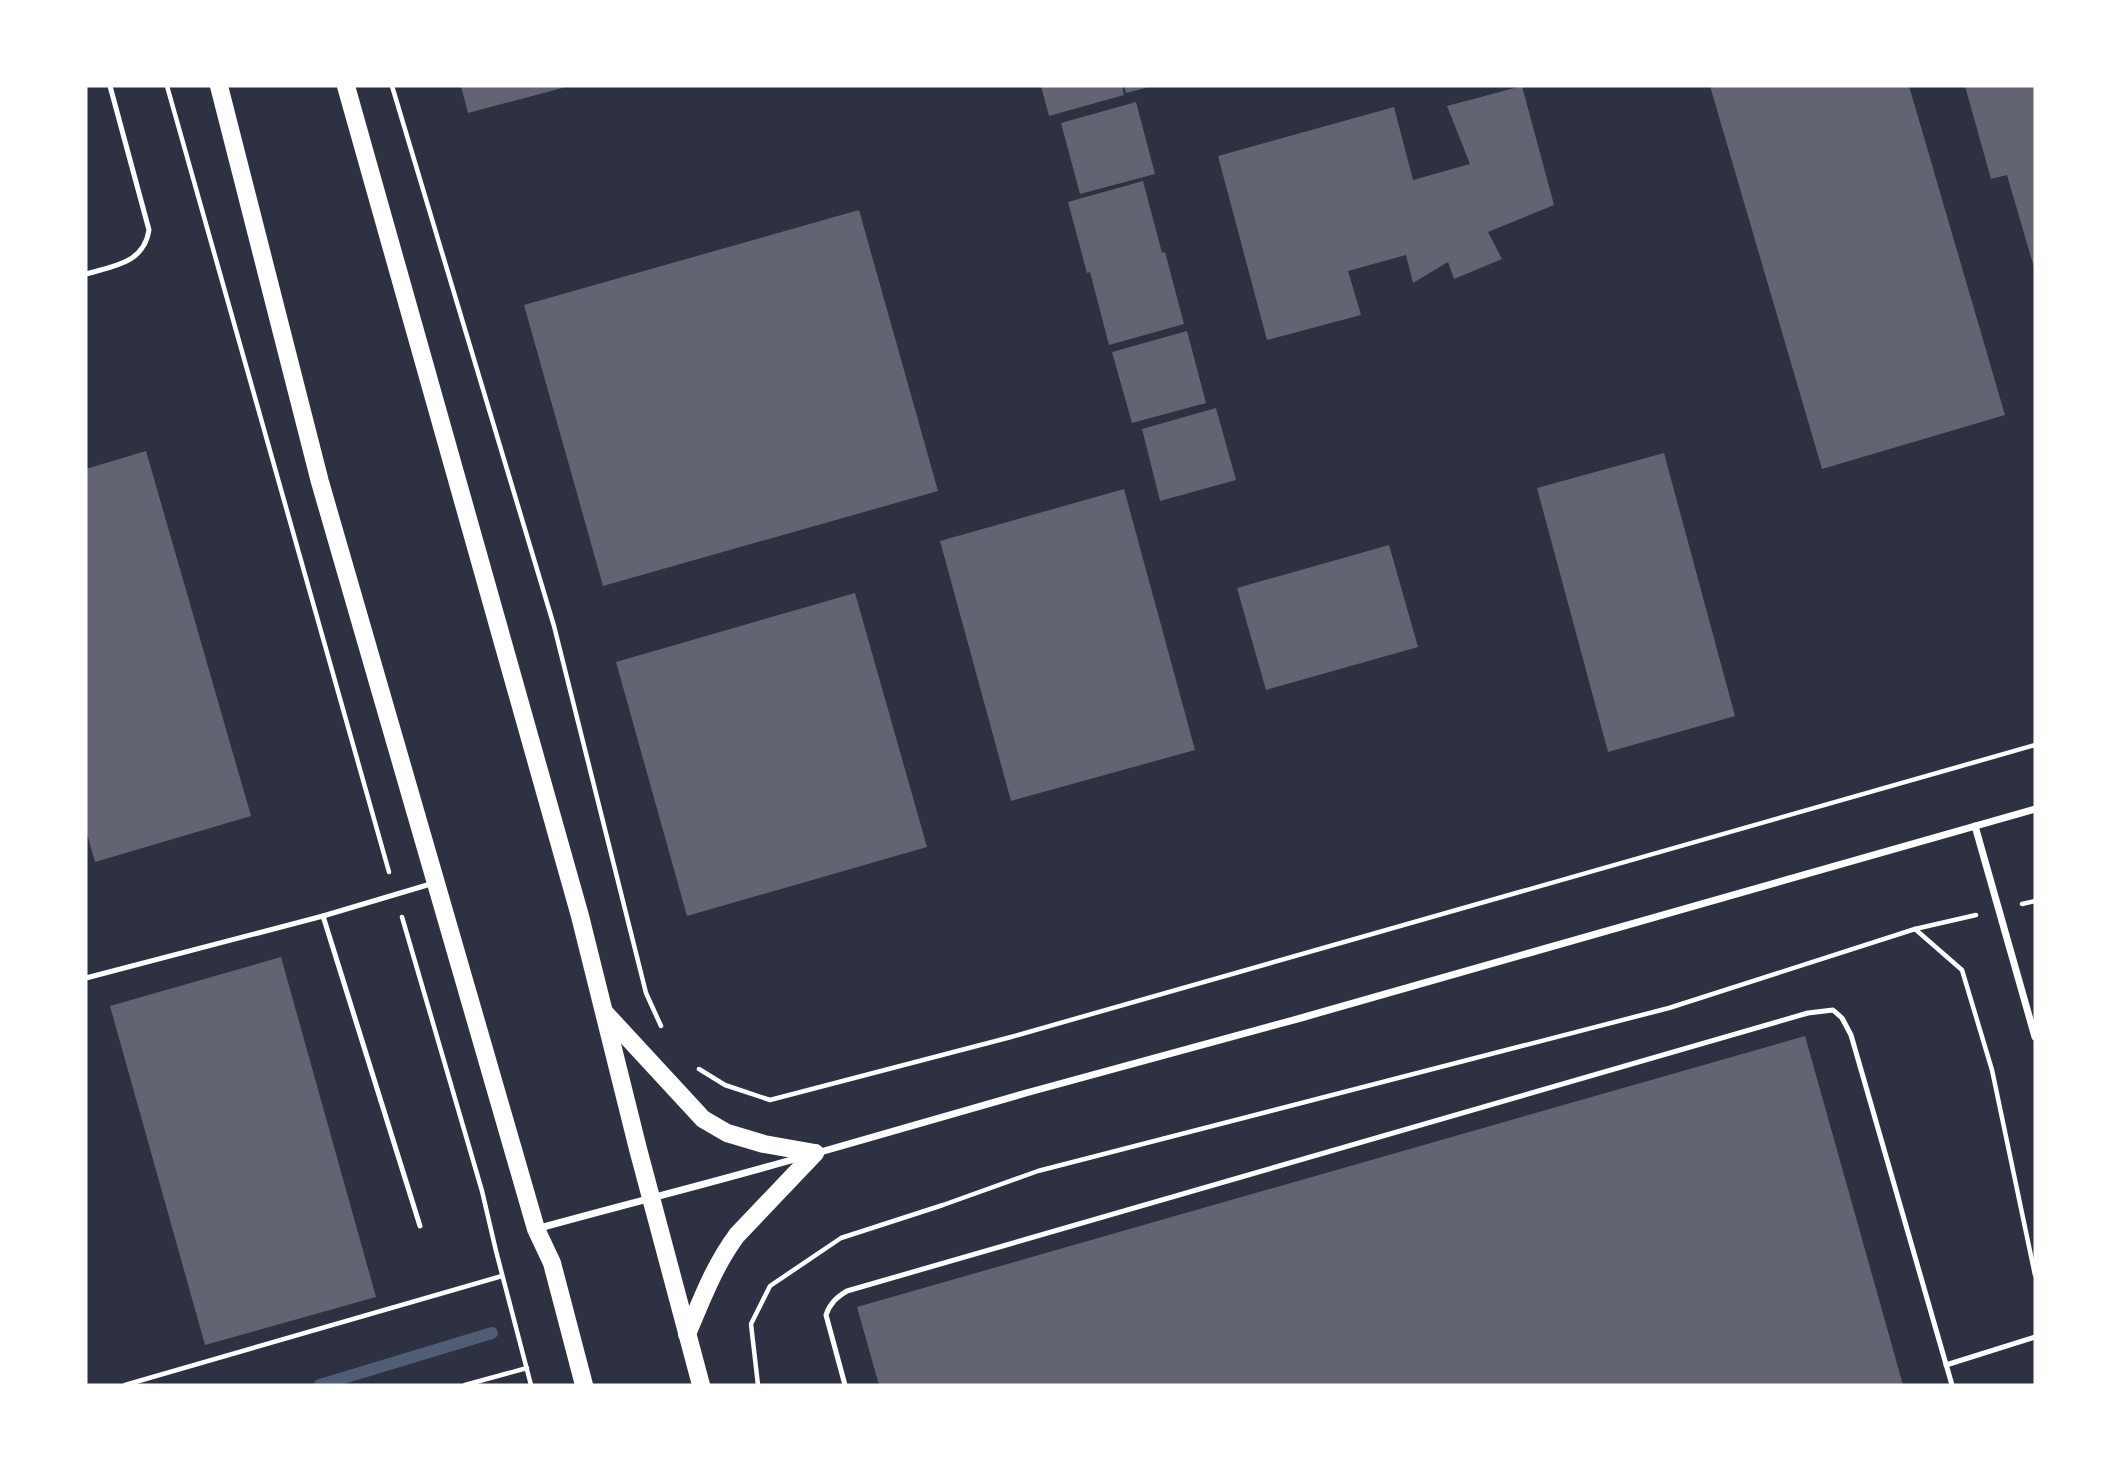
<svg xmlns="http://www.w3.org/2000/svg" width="2121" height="1471" font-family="'Open Sans',sans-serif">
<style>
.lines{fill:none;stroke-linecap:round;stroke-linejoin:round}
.stream{stroke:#4f5d75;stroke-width:12}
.building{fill:#626471}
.path{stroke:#fff;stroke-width:4.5}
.service{stroke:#fff;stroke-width:5}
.minor{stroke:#fff;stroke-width:7}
.primary{stroke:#fff;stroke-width:18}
</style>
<rect width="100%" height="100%" fill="#2d3142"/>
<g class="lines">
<!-- stream -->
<polyline class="stream" points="320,1385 492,1333"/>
</g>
<!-- building -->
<g class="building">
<polygon points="461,86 566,86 566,87 468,113"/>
<polygon points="1041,86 1122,86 1124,95 1049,116"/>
<polygon points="1124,86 1149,86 1149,87 1126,93"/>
<polygon points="1522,86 1554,205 1488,232 1502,259 1454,279 1448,262 1413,283 1406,255 1348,271 1361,315 1267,340 1218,156 1394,107 1413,180 1470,164 1447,106"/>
<polygon points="1710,86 1909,86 2005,415 1822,469"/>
<polygon points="1965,86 2035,86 2035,271 2007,175 1991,179"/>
<polygon points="1136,102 1155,174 1080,194 1061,123"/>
<polygon points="1143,181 1162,253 1165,252 1184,324 1109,345 1090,272 1087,273 1068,202"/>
<polygon points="859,210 938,491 603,586 524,305"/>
<polygon points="1187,331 1206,403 1132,423 1112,352"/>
<polygon points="1216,408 1236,480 1160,501 1142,429"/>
<polygon points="146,451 251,816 95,862 86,830 86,469"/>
<polygon points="1664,453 1735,716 1608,752 1537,488"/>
<polygon points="1124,489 1195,750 1011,801 940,541"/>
<polygon points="1389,545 1418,647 1266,690 1237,588"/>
<polygon points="855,593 927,847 687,916 616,662"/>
<polygon points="281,957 376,1297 205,1345 110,1006"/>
<polygon points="1805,1036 1903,1385 879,1385 857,1307"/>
</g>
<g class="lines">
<!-- path -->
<g class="path">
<polyline points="167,86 389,872"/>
<polyline points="392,86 554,626 646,993 661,1026"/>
<polyline points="2022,904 2035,901"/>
<polyline points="402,917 482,1191 496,1251 531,1385"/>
<polyline points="1915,929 1962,970 1992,1070 2035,1275"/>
<polyline points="699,1069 725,1085 770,1100 1011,1037 2035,745"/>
<polyline points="125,1385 502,1276"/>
<polyline points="465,1385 527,1368"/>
<polyline points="758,1385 751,1324 770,1286 841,1238 943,1205 1038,1171 1669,1008 1915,929 1976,915"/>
</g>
<!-- service -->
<g class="service">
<path d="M86 274C114 266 144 263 149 230L110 86"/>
<polyline points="323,916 420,1226"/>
<polyline points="86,978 323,916 434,883"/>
<polyline points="1946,1365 2035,1337"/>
<path d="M845 1385 826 1315C830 1303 837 1297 847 1291L1808 1013 1833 1010 1842 1018 1851 1035 1952 1385"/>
</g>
<!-- minor -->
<g class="minor">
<polyline points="1975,826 2035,1037"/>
<polyline points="817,1153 1026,1093 1301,1018 2035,809"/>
<path d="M536 1229C626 1204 716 1182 805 1156"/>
</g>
<!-- primary -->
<g class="primary">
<polyline points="219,86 320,482 536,1229 552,1263 584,1385"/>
<polyline points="346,86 580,916 638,1149 701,1385"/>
<polyline points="605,1013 703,1119 727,1133 764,1144 815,1153"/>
<path d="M687 1334C702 1299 714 1266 737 1235L815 1153"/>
</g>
</g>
<!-- border -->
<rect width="2121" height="1471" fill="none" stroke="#ffffff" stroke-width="175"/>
</svg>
